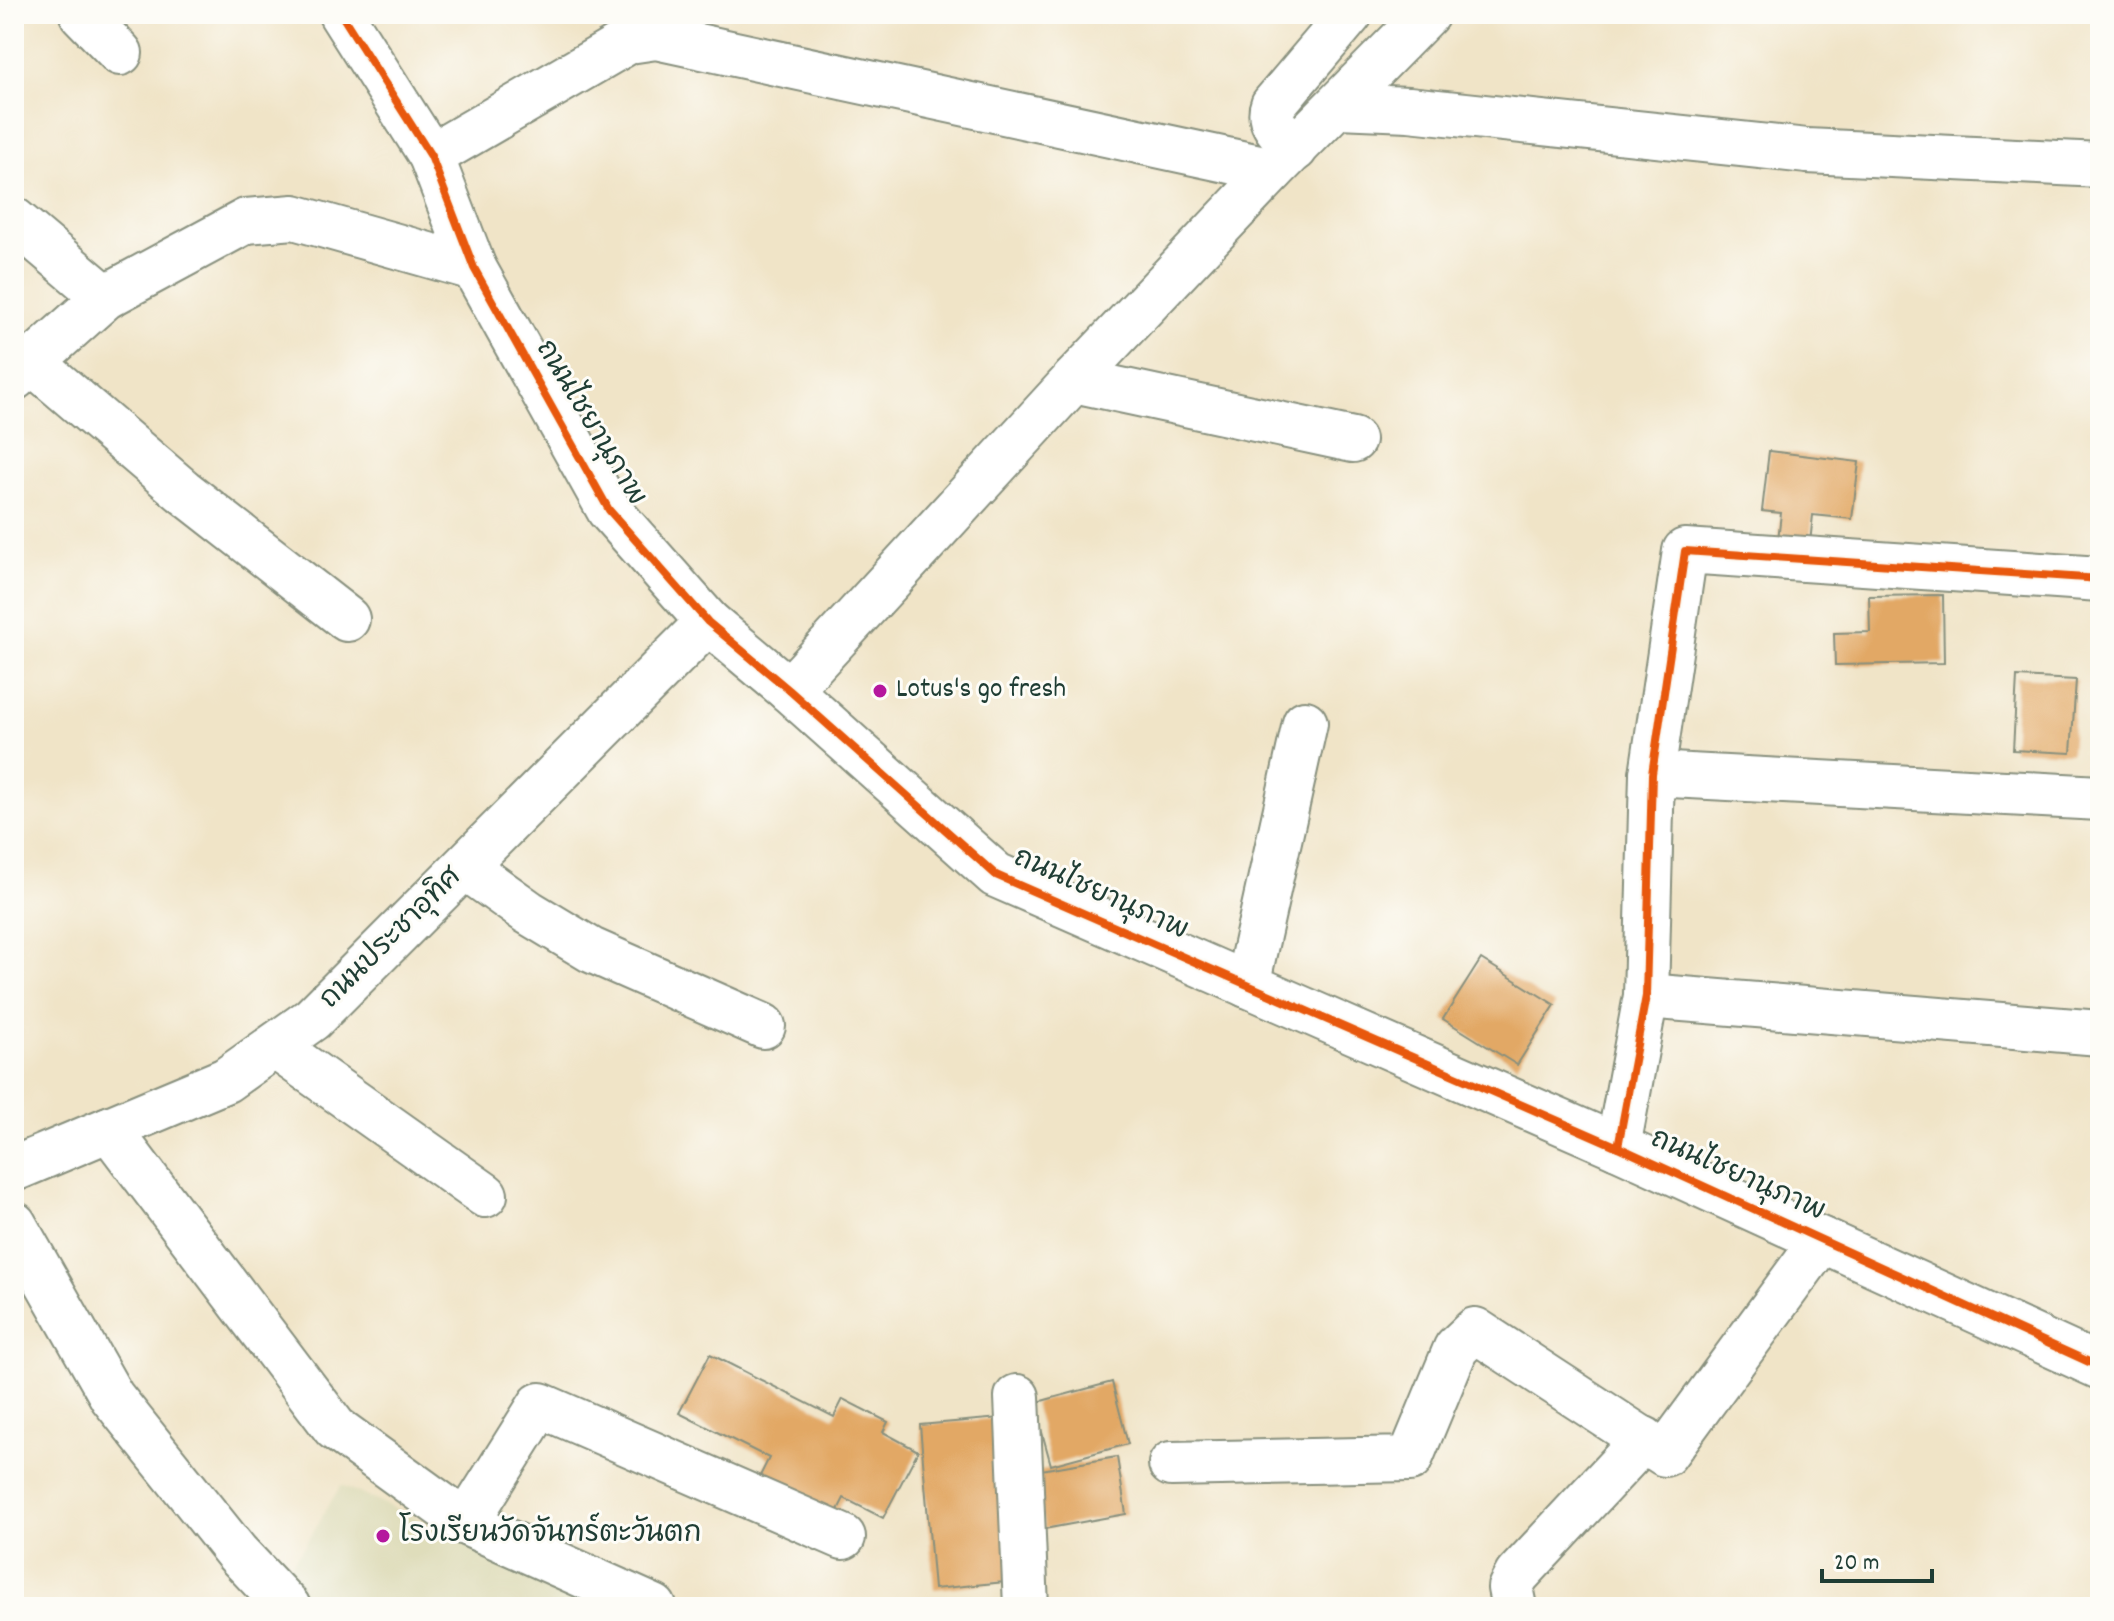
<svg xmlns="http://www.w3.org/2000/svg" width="2114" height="1621" font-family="Dekko,'Playpen Sans Thai',sans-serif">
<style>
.built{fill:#dfddbb}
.building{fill:#e2a865}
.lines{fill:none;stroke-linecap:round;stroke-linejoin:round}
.minor-casing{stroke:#88907e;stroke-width:48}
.minor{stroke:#fff;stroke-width:44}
.cycleway-casing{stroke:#fdfcf7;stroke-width:13}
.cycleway{stroke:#e8590c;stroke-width:8}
.poi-dot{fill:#b5179e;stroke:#fdfcf7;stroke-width:3}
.labels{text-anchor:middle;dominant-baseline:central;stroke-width:6;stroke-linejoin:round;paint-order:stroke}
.street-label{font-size:28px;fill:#1f3d34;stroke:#fdfcf7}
.poi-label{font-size:28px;fill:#1f3d34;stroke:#fdfcf7;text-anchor:start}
</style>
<rect width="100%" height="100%" fill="#fdfcf7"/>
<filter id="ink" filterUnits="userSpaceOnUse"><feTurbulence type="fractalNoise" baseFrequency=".0125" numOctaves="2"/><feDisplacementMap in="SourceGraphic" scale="16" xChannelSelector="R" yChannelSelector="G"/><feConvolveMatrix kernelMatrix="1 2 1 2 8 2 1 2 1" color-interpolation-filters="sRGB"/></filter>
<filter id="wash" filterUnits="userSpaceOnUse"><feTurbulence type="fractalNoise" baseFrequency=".006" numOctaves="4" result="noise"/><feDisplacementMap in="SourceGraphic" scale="32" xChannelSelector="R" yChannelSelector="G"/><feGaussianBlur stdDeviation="1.8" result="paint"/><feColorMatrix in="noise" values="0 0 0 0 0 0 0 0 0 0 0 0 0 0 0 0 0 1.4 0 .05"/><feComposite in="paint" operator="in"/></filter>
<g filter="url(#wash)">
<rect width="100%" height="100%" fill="#f0e4c7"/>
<!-- built -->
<polygon class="built" points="341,1485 430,1524 611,1607 259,1607 303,1548"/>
<g id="blocks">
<!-- building -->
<g class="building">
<polygon points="1769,451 1859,462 1852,519 1813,515 1810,543 1778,540 1781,513 1762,511"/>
<polygon points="1943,595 1944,663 1835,665 1834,633 1870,632 1869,596"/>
<polygon points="2017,677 2076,680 2071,753 2013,750"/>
<polygon points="1481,959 1555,1005 1517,1065 1443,1019"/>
<polygon points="710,1354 834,1417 843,1399 888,1422 883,1432 918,1451 883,1518 844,1498 835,1516 759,1478 769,1458 679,1413"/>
<polygon points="1112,1382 1128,1444 1051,1465 1034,1403"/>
<polygon points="1000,1418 1015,1581 934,1589 920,1425"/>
<polygon points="1117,1457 1126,1514 1044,1529 1035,1471"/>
</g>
</g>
</g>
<g filter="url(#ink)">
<use href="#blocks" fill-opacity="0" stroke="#88907e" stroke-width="2"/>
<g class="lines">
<defs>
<g id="minor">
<polyline points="82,14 120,53"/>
<polyline points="341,14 431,156 474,268 609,510 708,622 789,690 996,875 1618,1147 2100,1367"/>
<polyline points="1339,106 1409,109 1807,151 2100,165"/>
<path d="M1295 149C1284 136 1266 123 1273 105L1350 14"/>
<polyline points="431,156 629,41 656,37 1273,170"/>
<polyline points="14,220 105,297"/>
<polyline points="32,362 183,491 347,619"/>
<polyline points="14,378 105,297 246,221 294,217 474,268"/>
<polyline points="1074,380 1353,440"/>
<polyline points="789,690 1074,380 1273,170 1427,14"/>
<polyline points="1652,774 2100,798"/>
<polyline points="465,867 528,912 591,950 763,1026"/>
<polyline points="1247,985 1305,723"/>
<polyline points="1646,996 2100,1033"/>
<polyline points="276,1047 485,1195"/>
<polyline points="109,1129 335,1428 466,1523 654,1607"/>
<polyline points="1618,1147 1646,996 1652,774 1685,551 2100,579"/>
<polyline points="14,1169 226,1080 312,1019 708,622"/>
<polyline points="14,1224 112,1397 236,1552 288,1607"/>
<polyline points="1017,1397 1026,1607"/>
<polyline points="1171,1464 1410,1459 1456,1348 1475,1330 1665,1454 1822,1240"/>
<polyline points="466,1523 540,1405 843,1537"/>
<polyline points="1514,1607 1510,1588 1517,1575 1644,1439"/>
</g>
</defs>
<!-- minor casing -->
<use href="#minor" class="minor-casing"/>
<!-- minor -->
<use href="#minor" class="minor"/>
<defs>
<g id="cycleway">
<polyline points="341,14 431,156 474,268 609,510 708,622 789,690 996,875 1618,1147 2100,1367"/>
<polyline points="1618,1147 1646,996 1652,774 1685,551 2100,579"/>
</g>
</defs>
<!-- cycleway casing -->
<use href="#cycleway" class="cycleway-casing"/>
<!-- cycleway -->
<use href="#cycleway" class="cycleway"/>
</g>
</g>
<!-- markers -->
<g class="poi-dot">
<circle cx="880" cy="691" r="8"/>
<circle cx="383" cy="1536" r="8"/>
</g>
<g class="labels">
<!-- street labels -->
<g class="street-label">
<text transform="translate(589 424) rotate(59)">ถนนไชยานุภาพ</text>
<text transform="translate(1100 896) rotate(24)">ถนนไชยานุภาพ</text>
<text transform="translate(392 940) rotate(-45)">ถนนประชาอุทิศ</text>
<text transform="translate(1737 1177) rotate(24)">ถนนไชยานุภาพ</text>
</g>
<!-- poi labels -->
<g class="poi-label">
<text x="896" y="691">Lotus's go fresh</text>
<text x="399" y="1536">โรงเรียนวัดจันทร์ตะวันตก</text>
</g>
</g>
<!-- margin -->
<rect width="2114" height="1621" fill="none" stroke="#fdfcf7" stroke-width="48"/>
<!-- scale -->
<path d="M1822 1569v12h110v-12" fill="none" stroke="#1f3d34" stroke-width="4"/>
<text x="1834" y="1569" font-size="24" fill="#1f3d34" stroke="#fdfcf7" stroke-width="6" paint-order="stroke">20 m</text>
</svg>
